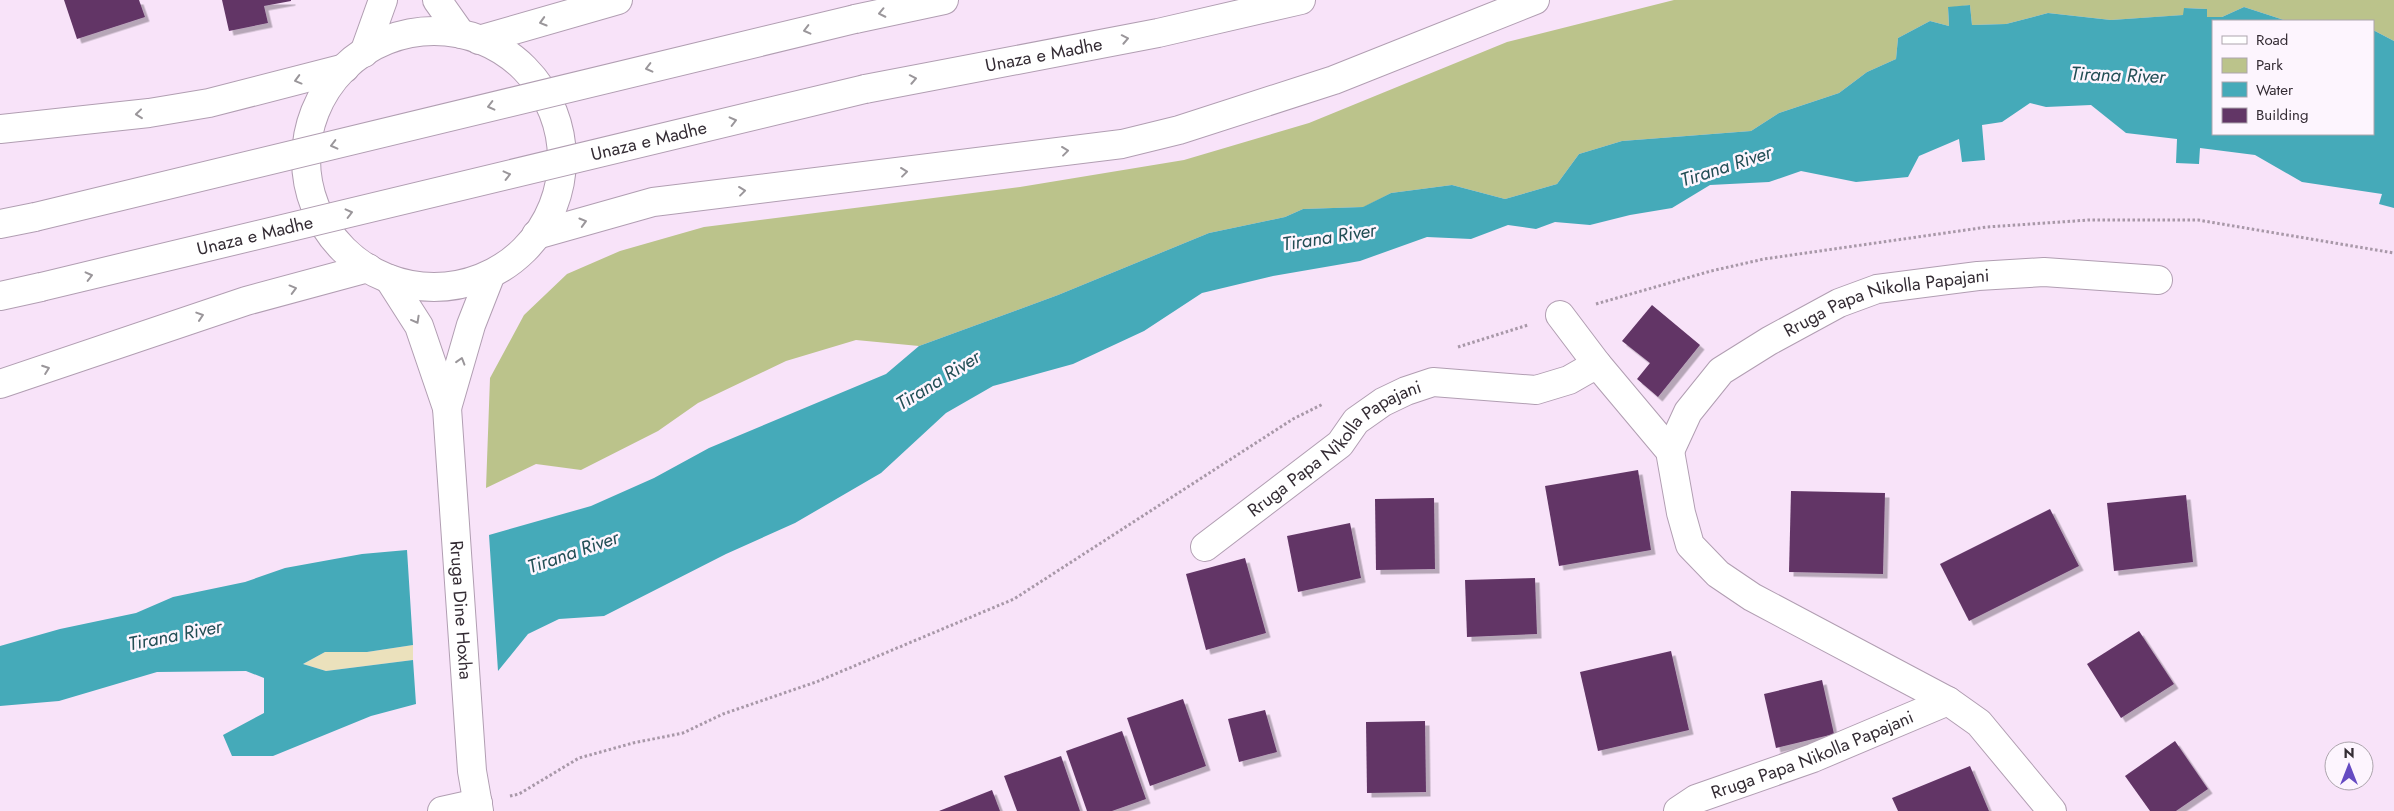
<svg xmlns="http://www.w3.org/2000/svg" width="2394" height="811" font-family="Jost,sans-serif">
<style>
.green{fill:#bbc38b}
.sand{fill:#ebe1bc}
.water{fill:#45aab9}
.building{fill:#623666;filter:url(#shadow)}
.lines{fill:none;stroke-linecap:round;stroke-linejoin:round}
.minor-casing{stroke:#b19eb2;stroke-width:30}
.major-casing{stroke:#b19eb2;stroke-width:30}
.highway-casing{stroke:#b19eb2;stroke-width:30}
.path{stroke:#a898a8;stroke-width:3;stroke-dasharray:2.5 2.5;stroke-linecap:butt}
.minor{stroke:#fff;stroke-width:28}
.major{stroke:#fff;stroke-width:28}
.highway{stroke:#fff;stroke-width:28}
.highway-bridge-casing{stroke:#b19eb2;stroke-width:30;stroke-linecap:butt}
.highway-bridge{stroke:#fff;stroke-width:28}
.oneway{stroke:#9a969a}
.labels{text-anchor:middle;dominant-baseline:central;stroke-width:5;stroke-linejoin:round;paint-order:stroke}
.street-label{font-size:18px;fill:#342c34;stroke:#fdf5fe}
.water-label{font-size:19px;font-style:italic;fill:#224e55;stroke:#fdf5fe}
</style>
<defs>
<filter id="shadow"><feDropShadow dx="4.5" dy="4.5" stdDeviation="0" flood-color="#0004"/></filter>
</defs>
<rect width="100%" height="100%" fill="#f8e3f9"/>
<!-- green -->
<polygon class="green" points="1674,0 2394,0 2394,41 2373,30 2373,21 2287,21 2244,7 2222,17 2207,17 2207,9 2184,8 2184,15 2111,20 2048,13 2006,24 1972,25 1970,5 1948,8 1949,26 1930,21 1898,38 1896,59 1867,72 1839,93 1779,113 1751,131 1622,141 1579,154 1557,184 1505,199 1452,185 1391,193 1364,207 1303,209 1285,217 1209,233 1058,295 919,346 856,340 786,361 698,403 658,431 581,470 536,464 486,488 490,378 524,315 567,274 620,251 704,227 1020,187 1184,160 1309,123 1507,42"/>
<!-- sand -->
<polygon class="sand" points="413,645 413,660 326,671 303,664 325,652 367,652"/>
<!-- water -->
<g class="water">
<polygon points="1970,5 1972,25 2006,24 2048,13 2111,20 2183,15 2184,8 2207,9 2207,17 2222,17 2244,7 2287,21 2213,21 2213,134 2373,134 2373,30 2394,41 2394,208 2379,204 2382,194 2302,182 2255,155 2200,148 2199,164 2176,163 2177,139 2126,133 2091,105 2046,107 2030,103 2002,122 1982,125 1985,160 1962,162 1959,139 1919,156 1908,177 1856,182 1801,171 1769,182 1710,185 1672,208 1630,215 1590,225 1555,222 1536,229 1508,225 1471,239 1427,237 1360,261 1273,276 1202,293 1144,331 1073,364 993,386 946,413 881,473 795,523 726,554 604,616 559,619 528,634 498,671 489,535 591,506 654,478 709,448 886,374 919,346 1058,295 1209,233 1285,217 1303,209 1363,207 1391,193 1452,185 1505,199 1557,184 1579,154 1622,141 1751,131 1779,113 1839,93 1867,72 1896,59 1898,38 1930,21 1949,26 1948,7"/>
<polygon points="407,550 413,645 367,652 325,652 303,664 326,671 413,660 416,704 371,716 273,756 232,756 223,735 264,713 264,678 246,671 157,672 59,701 0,706 0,646 60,629 136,613 173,597 245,582 285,568 362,554"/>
</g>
<!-- building -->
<g class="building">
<polygon points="64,0 139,0 145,17 77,39"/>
<polygon points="222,0 291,0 291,1 264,6 268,23 229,31"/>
<polygon points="1652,305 1700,345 1658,397 1637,379 1650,363 1622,341"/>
<polygon points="1638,470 1651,550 1559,566 1545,486"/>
<polygon points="1791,491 1885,493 1883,574 1789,572"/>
<polygon points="2186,495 2193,562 2114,571 2107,503"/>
<polygon points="1434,498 1435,569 1376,570 1375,499"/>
<polygon points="2050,509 2079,566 1969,621 1940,564"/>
<polygon points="1350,523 1361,578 1298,592 1287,536"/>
<polygon points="1245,558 1266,633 1206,650 1186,574"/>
<polygon points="1535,578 1537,634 1467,637 1465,580"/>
<polygon points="2139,631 2174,684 2121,718 2087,664"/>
<polygon points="1671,651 1689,730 1598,751 1580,672"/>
<polygon points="1822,680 1834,734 1776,748 1764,694"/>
<polygon points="1183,699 1206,766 1150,786 1127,718"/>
<polygon points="1265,710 1277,752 1239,762 1228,719"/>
<polygon points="1425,721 1426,792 1367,793 1366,722"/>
<polygon points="1122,731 1146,799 1112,811 1087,811 1066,751"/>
<polygon points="2175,741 2208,789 2176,811 2150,811 2125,776"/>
<polygon points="1061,756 1080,811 1017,811 1004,776"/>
<polygon points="1970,766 1989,811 1898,811 1892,798"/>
<polygon points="992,790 1000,811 939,811"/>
</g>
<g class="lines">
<defs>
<g id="minor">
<polyline points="1560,315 1597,364"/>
<path id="s1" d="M1670 451 1688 412 1721 371 1769 341 1839 303 1877 289 1978 276 2044 272 2158 280"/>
<path id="s2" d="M1205 547 1340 444 1356 421 1383 402 1406 391 1433 382 1536 390 1569 380 1597 364 1670 451 1681 513 1690 545 1718 574 1752 597 1948 701 1979 723 2052 811"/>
<polyline points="442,811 478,803"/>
<path id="s3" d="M1678 811 1696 799 1813 758 1948 701"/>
</g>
<g id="major">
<polyline points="437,0 461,34"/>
<circle cx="434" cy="159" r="128"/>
<polyline points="364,53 383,0"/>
<path id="s4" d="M389 279 419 326 447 408 472 771 479 811"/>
<polyline points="447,408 471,325 491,274"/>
</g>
<g id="highway">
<polyline points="855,19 944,0"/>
<polyline points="479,40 618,0"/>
<path id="s5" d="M865 89 1158 33 1301 0"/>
<polyline points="0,129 149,113 209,103 345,68"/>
<polyline points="0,224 35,217"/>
<polyline points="536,235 653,202 1122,144 1179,130 1334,80 1535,0"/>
<polyline points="0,296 41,287"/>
<polyline points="0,384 246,301 368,268"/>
</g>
</defs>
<!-- minor casing -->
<use href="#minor" class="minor-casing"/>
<!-- major casing -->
<use href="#major" class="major-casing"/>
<!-- highway casing -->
<use href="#highway" class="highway-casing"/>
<!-- path -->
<g class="path">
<polyline points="1596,304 1711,271 1764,259 1987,227 2089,220 2198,220 2394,253"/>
<polyline points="1458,347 1528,325"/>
<polyline points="510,796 519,794 579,758 633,743 683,733 723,714 816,682 1014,599 1293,419 1323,404"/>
</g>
<!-- minor -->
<use href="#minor" class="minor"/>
<!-- major -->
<use href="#major" class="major"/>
<!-- highway -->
<use href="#highway" class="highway"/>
<defs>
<g id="highway-bridge">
<polyline points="35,217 855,19"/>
<path id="s6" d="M41 287 865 89"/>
</g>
</defs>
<!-- highway-bridge casing -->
<use href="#highway-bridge" class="highway-bridge-casing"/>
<!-- highway-bridge -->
<use href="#highway-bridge" class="highway-bridge"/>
</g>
<!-- one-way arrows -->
<defs><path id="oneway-chevron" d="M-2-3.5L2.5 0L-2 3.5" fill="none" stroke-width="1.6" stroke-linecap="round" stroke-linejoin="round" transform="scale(1.25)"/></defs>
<g class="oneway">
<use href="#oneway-chevron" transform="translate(882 13) rotate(168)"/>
<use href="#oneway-chevron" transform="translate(543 22) rotate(164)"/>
<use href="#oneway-chevron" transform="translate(807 30) rotate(166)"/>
<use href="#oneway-chevron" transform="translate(1125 39) rotate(-11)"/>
<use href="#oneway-chevron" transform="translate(649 68) rotate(166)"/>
<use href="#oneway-chevron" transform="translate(913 79) rotate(-11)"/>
<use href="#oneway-chevron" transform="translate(298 80) rotate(165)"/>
<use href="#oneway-chevron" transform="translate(491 106) rotate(166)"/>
<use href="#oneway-chevron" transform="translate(139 114) rotate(174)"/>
<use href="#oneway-chevron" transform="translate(733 121) rotate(-14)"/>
<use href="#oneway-chevron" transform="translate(334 145) rotate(166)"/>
<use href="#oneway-chevron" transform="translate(1065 151) rotate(-7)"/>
<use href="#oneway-chevron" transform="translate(904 172) rotate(-7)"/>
<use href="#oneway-chevron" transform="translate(507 175) rotate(-14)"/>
<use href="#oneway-chevron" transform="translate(742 191) rotate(-7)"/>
<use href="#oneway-chevron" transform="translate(349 213) rotate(-14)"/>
<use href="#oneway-chevron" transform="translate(583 222) rotate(-16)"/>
<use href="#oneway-chevron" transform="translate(89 276) rotate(-14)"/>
<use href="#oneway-chevron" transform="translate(293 289) rotate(-15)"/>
<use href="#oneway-chevron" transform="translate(200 316) rotate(-18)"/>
<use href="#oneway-chevron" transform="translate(416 320) rotate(61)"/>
<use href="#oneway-chevron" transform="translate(461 361) rotate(-73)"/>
<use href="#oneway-chevron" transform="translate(46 369) rotate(-20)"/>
</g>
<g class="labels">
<!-- street labels -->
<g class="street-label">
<text stroke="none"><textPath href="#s5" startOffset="182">Unaza e Madhe</textPath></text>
<text stroke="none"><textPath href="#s6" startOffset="625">Unaza e Madhe</textPath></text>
<text stroke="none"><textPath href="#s6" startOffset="220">Unaza e Madhe</textPath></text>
<text stroke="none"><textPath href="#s1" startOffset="278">Rruga Papa Nikolla Papajani</textPath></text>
<text stroke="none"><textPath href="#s2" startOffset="164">Rruga Papa Nikolla Papajani</textPath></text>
<text stroke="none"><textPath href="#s4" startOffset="345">Rruga Dine Hoxha</textPath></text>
<text stroke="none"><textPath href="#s3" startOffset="146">Rruga Papa Nikolla Papajani</textPath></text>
</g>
<!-- water labels -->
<g class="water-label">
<text transform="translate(2118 75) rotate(2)">Tirana River</text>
<text transform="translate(1726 166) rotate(-18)">Tirana River</text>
<text transform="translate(1329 237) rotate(-9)">Tirana River</text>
<text transform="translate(938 380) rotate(-32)">Tirana River</text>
<text transform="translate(573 552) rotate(-19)">Tirana River</text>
<text transform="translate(175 635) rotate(-11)">Tirana River</text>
</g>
</g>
<!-- legend -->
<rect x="2212" y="20" width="162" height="115" fill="#fdf5fe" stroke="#ada5ad"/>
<rect x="2222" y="36" width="25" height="8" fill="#ffffff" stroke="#ada5ad"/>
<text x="2256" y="45" font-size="15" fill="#342c34">Road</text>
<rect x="2222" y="58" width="25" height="15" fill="#bbc38b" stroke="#ada5ad"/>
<text x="2256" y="70" font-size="15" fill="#342c34">Park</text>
<rect x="2222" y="82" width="25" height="15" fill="#45aab9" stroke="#ada5ad"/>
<text x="2256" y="95" font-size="15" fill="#342c34">Water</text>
<rect x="2222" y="108" width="25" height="15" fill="#623666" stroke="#ada5ad"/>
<text x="2256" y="120" font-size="15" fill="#342c34">Building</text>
<!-- north arrow -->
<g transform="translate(2349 766)"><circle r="24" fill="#fdf5fe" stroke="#ada5ad"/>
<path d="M0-4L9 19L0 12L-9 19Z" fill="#654ac2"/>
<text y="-8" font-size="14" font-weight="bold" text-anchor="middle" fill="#342c34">N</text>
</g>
</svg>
